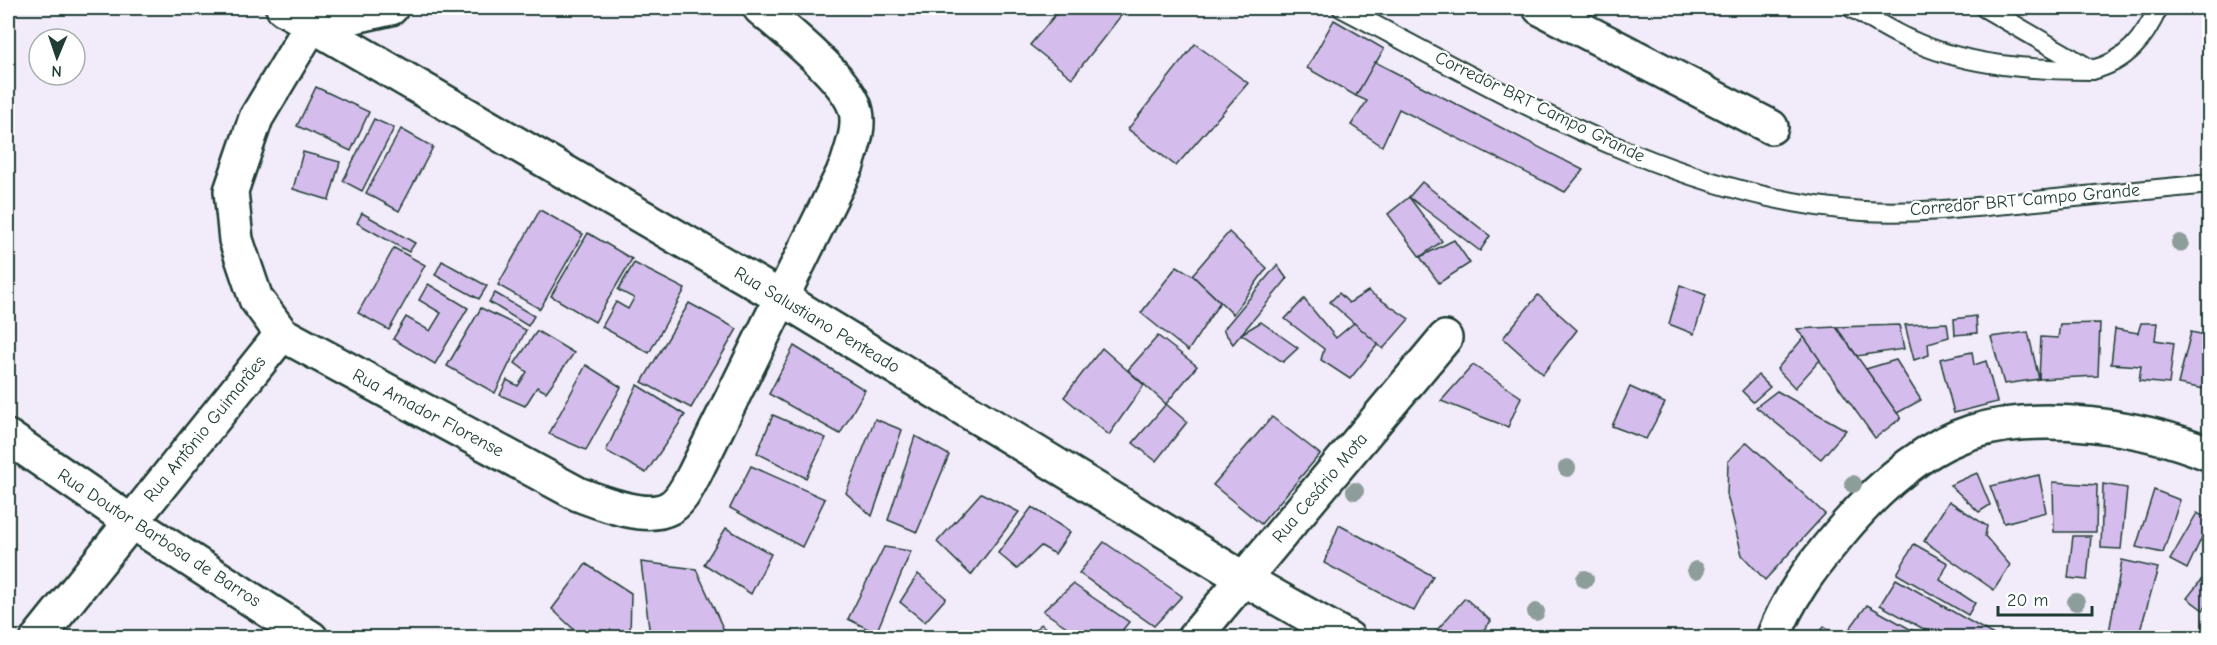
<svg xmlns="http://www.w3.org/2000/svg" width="2217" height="645" font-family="'Comic Neue',sans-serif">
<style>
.building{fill:#d4bdec;stroke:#1f3d34;stroke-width:1.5}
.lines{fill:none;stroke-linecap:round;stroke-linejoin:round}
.service-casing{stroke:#1f3d34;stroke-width:22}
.minor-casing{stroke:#1f3d34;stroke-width:38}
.tertiary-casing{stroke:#1f3d34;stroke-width:38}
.service{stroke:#fff;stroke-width:18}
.minor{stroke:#fff;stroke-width:33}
.tertiary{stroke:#fff;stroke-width:33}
.tree{fill:#8d9d9a}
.labels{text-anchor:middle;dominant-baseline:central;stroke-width:4.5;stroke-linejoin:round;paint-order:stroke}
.street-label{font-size:18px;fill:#1f3d34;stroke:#fff}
</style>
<rect width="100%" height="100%" fill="#f2ebf9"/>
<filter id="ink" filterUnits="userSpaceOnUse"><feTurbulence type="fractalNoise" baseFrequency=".0167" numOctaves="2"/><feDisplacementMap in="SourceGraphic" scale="12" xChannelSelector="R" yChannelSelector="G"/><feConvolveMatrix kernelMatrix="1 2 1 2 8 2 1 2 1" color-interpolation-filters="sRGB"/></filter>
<g filter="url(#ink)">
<!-- building -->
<g class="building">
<polygon points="1061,8 1127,8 1072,78 1030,45"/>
<polygon points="1334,20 1384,49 1356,96 1307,68"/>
<polygon points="1195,44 1248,83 1176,166 1128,129"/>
<polygon points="1375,62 1583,170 1565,192 1399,109 1382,146 1351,125 1367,101 1356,96"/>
<polygon points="316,87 369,112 351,151 297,126"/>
<polygon points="374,119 394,128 362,191 343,181"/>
<polygon points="401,129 433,147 399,211 366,193"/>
<polygon points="303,152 340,162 329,200 293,189"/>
<polygon points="1422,182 1490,236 1480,251 1409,197"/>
<polygon points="1409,197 1442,241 1420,257 1388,214"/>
<polygon points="540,210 583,234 540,309 498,285"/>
<polygon points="362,213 415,243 409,252 357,223"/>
<polygon points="1229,232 1267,268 1233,314 1192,275"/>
<polygon points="588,233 632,259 595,322 551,296"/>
<polygon points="1454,240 1470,263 1439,283 1420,257"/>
<polygon points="394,248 425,265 389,330 358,313"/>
<polygon points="442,261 487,286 479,299 435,275"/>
<polygon points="634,263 685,289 649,353 602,327 616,302 628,309 634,298 618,290"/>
<polygon points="1277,265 1287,279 1233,344 1223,330"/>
<polygon points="1177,266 1192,275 1220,302 1188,351 1141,313"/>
<polygon points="428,284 468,308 435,364 393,339 406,317 430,331 441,313 419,300"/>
<polygon points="1680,285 1706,295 1694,334 1669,324"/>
<polygon points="1368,291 1409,319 1383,349 1330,302 1339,293 1349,303"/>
<polygon points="495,293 534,316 528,326 489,302"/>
<polygon points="1538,295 1577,330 1543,374 1503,338"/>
<polygon points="1304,299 1336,338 1354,323 1378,344 1350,379 1321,360 1324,349 1285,319"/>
<polygon points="689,303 737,329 691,408 642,382"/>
<polygon points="481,308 526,330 495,393 447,366"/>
<polygon points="1976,316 1977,333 1955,335 1954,319"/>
<polygon points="1261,322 1298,348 1283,362 1241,334"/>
<polygon points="1947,323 1949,337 1928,343 1929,355 1914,360 1905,325"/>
<polygon points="2100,323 2098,376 2039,379 2041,337 2058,338 2060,324"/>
<polygon points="2141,323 2157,323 2155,340 2174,343 2169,384 2139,381 2141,366 2111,364 2115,329 2138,333"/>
<polygon points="1899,325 1904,349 1857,356 1836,327"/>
<polygon points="1836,327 1901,418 1875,438 1797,329"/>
<polygon points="537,331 574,353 546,392 537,387 525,406 500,395 507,380 518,386 527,372 515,363"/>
<polygon points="2028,332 2039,379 2004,384 1991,337"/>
<polygon points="2191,332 2210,336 2210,390 2178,384"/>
<polygon points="1158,336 1197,366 1166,404 1128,370"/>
<polygon points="1804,337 1820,360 1795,388 1777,369"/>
<polygon points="794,346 865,390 840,434 769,394"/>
<polygon points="1102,348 1144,385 1109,435 1064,397"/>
<polygon points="1972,352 1974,365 1986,361 1997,402 1954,413 1940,359"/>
<polygon points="1896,360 1921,400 1897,413 1866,369"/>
<polygon points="586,365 621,387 586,450 549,434"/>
<polygon points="1473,365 1521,397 1508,427 1441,401"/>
<polygon points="1758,375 1770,387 1753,402 1742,391"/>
<polygon points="637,385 685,415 646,473 606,451"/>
<polygon points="1630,387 1665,403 1646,439 1612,426"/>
<polygon points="1777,391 1846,430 1821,459 1756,407"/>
<polygon points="1166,404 1187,422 1156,461 1133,443"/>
<polygon points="773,415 826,438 806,478 757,453"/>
<polygon points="1272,417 1320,454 1261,524 1213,485"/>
<polygon points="875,419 902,430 872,516 846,493"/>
<polygon points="915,436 949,455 917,532 888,520"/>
<polygon points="1747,442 1825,514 1765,580 1742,555 1727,495 1728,461"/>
<polygon points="751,466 825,499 802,547 730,508"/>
<polygon points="1977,473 1990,505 1979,512 1950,485"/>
<polygon points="2039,475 2046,512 2004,523 1990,486"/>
<polygon points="2053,482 2097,485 2096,532 2054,532"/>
<polygon points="2103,484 2127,488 2121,549 2101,548"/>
<polygon points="2154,490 2180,500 2163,553 2136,547"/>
<polygon points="981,493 1019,512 971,575 937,542"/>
<polygon points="1949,501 1987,526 1985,536 2010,565 1994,590 1924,541"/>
<polygon points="1032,507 1070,532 1055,554 1041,546 1017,569 998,553"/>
<polygon points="2197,513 2210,520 2187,569 2170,560"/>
<polygon points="1339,525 1433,576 1414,611 1324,563"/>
<polygon points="726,528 771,554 751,594 704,564"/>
<polygon points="2073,536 2091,536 2087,580 2068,578"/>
<polygon points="1104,542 1182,596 1154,626 1079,573"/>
<polygon points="1914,544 1948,563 1940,580 1975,603 1968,615 1897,574"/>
<polygon points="2210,546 2210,564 2201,556"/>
<polygon points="884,547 911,551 876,633 848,619"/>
<polygon points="2122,560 2158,568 2138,638 2108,638"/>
<polygon points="641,562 696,569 727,637 650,636"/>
<polygon points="586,564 631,593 630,638 583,638 552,609"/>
<polygon points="918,574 946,598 925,622 900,602"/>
<polygon points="1896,579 1999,638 1940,638 1880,605"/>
<polygon points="2202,579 2210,584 2210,602 2203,610 2187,598"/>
<polygon points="1073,584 1129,622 1116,638 1083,638 1043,611"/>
<polygon points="1465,598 1491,621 1477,638 1430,638"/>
<polygon points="1867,605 1926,638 1860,638 1848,631"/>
<polygon points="1041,624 1057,638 1028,638"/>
<polygon points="1824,626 1842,638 1817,638"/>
<polygon points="650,636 727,637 650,638"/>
</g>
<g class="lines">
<defs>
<g id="service">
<path d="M1342 8C1504 92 1676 199 1863 211 1915 214 1967 208 2018 203 2082 196 2146 190 2210 184"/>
<path d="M1852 8C1873 20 1894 34 1917 43 1971 66 2034 70 2092 70"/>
<path d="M1985 8 2092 70C2127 61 2144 39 2158 8"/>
</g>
<g id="minor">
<path d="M391 8 311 26 256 118 231 191 236 240 256 299 282 334 578 494C600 502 646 521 669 508 681 502 688 486 694 475L847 165C852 148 860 129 856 111 849 80 785 30 760 8"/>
<polyline points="1540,8 1771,127"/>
<polyline points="38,638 282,334"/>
<polyline points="1194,638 1445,338"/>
<path d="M1773 638C1788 598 1812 566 1839 534 1873 493 1920 448 1972 432 2043 411 2142 426 2210 454"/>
</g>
<g id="tertiary">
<polyline points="283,8 780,297 1244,579 1348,638"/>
<polyline points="8,437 130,521 311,638"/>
</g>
</defs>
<!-- service casing -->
<use href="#service" class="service-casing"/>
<!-- minor casing -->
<use href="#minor" class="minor-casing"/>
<!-- tertiary casing -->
<use href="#tertiary" class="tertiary-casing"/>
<!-- service -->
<use href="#service" class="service"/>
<!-- minor -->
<use href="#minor" class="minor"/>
<!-- tertiary -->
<use href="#tertiary" class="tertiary"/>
</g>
<!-- trees -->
<g class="tree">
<circle cx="2180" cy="243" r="9"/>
<circle cx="1567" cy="468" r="9"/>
<circle cx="1853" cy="484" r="9"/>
<circle cx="1355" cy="491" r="9"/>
<circle cx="1696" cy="570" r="9"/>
<circle cx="1585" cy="579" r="9"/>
<circle cx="2076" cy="602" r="9"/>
<circle cx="1536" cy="612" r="9"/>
</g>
</g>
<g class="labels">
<!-- street labels -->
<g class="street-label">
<text transform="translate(1540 107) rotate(26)">Corredor BRT Campo Grande</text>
<text transform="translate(2025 200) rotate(-5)">Corredor BRT Campo Grande</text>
<text transform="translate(817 320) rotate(31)">Rua Salustiano Penteado</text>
<text transform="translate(428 413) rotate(28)">Rua Amador Florense</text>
<text transform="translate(205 429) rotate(-51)">Rua Antônio Guimarães</text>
<text transform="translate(1320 488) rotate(-50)">Rua Cesário Mota</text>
<text transform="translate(159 538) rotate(33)">Rua Doutor Barbosa de Barros</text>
</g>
</g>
<!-- margin -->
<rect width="2217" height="645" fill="none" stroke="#fff" stroke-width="30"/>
<rect x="15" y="15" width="2187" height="615" fill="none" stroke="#1f3d34" stroke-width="2" filter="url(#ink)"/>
<!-- north arrow -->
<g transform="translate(57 57) rotate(182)"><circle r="28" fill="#ffffff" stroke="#a5b1ae" stroke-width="1.5"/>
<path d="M0-4.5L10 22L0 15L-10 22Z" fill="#1f3d34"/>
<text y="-9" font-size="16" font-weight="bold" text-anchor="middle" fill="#1f3d34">N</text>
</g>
<!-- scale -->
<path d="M1998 606v9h94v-9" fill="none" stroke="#1f3d34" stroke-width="3"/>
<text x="2007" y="606" font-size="18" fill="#1f3d34" stroke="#ffffff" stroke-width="4.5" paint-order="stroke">20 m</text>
</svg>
